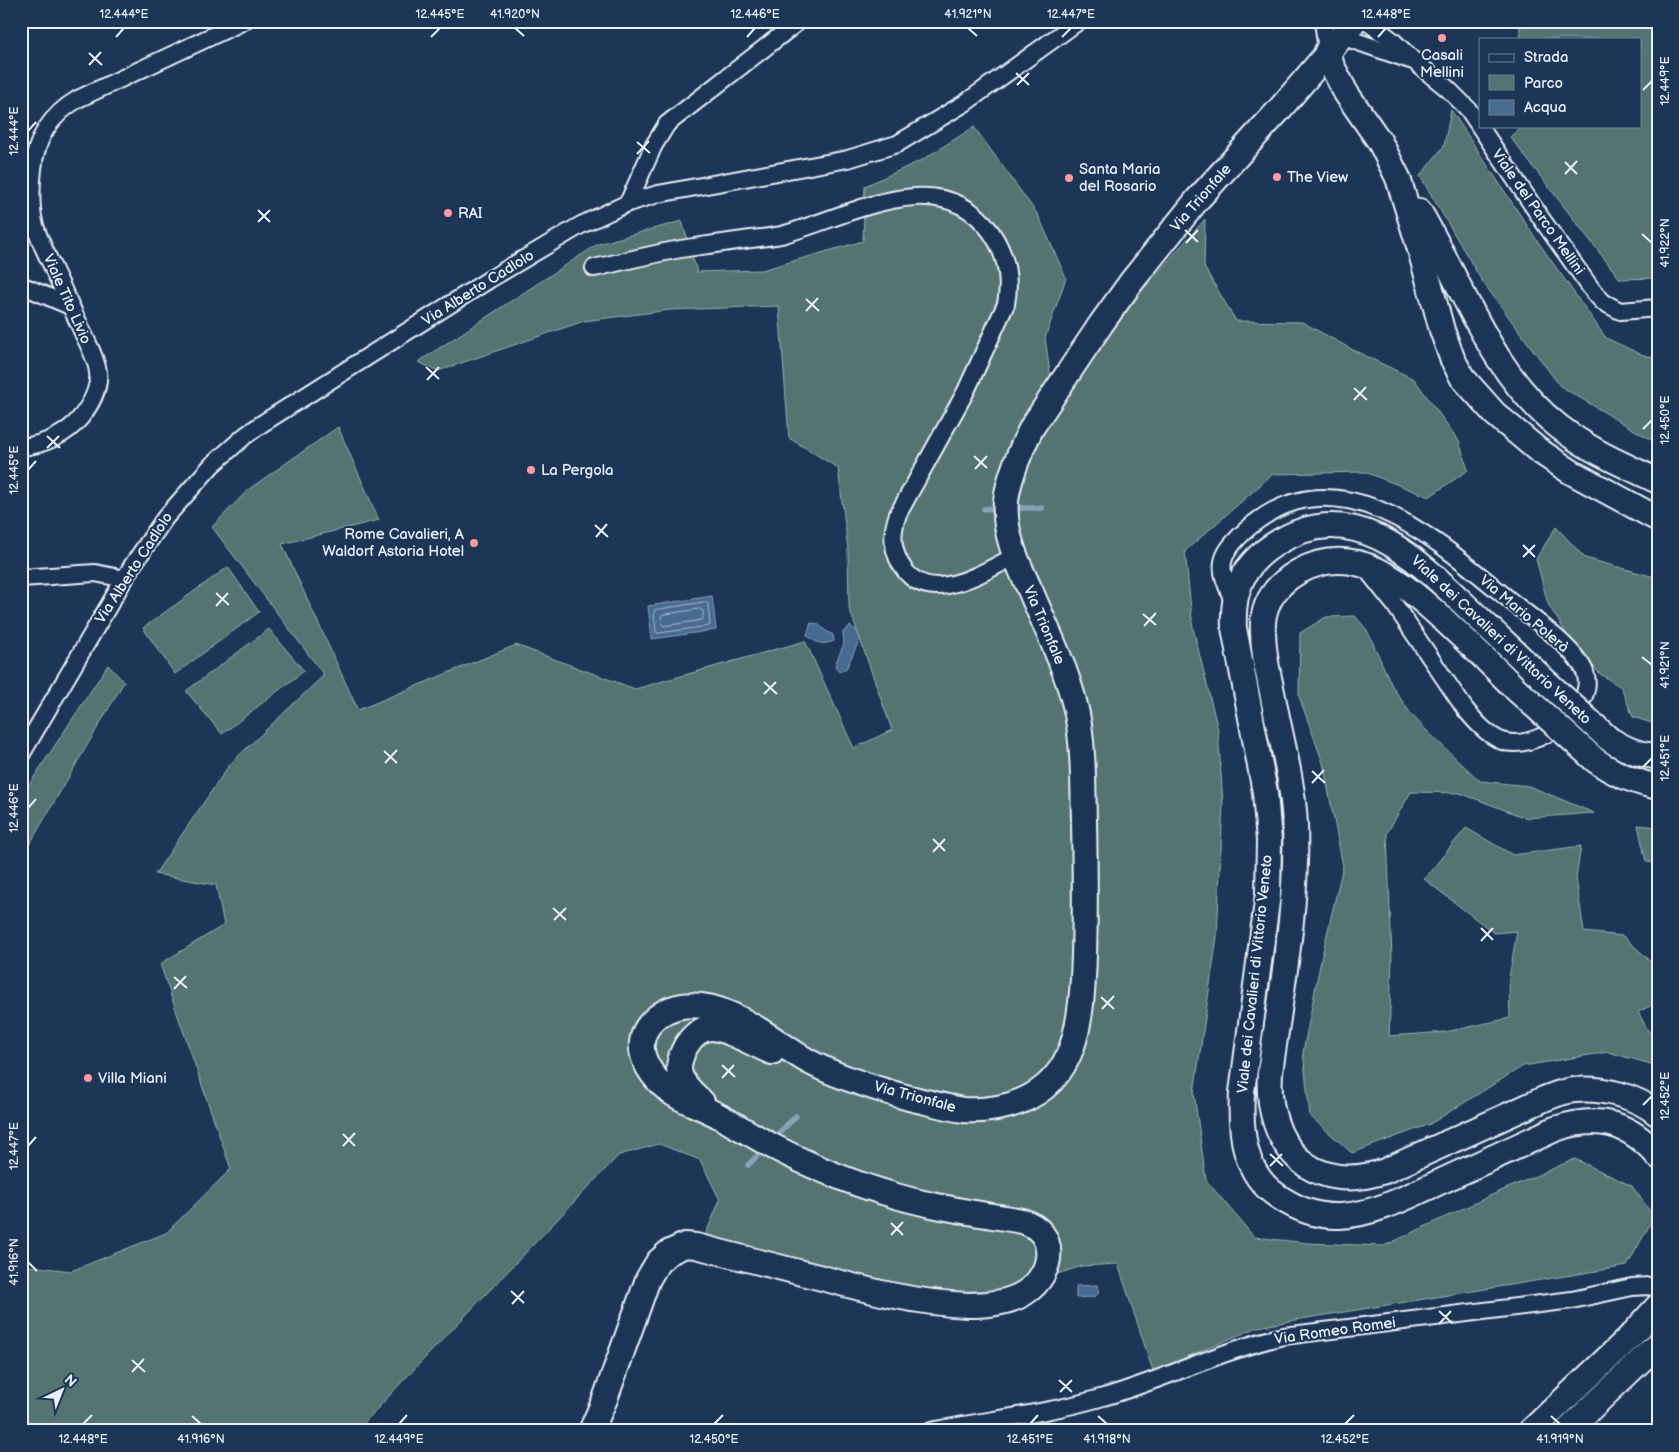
<svg xmlns="http://www.w3.org/2000/svg" width="1679" height="1452" font-family="'Balsamiq Sans',sans-serif">
<style>
.green{fill:#557371;stroke:#9eb2b4}
.water{fill:#496b90;stroke:#89a1ba}
.lines{fill:none;stroke-linecap:round;stroke-linejoin:round}
.shore{stroke:#a8bbce;stroke-width:1}
.stream{stroke:#89a1ba;stroke-width:5.5}
.street-casing{stroke:#e8f1f8;stroke-width:20}
.secondary-casing{stroke:#e8f1f8;stroke-width:28}
.street{stroke:#1d3557;stroke-width:16}
.secondary{stroke:#1d3557;stroke-width:24}
.secondary-bridge-casing{stroke:#e8f1f8;stroke-width:28;stroke-linecap:butt}
.secondary-bridge{stroke:#1d3557;stroke-width:24}
.ticks{fill:none;stroke:#e8f1f8;stroke-width:2}
.poi-dot{fill:#ff9aa2;stroke:#1d3557;stroke-width:2}
.labels{text-anchor:middle;dominant-baseline:central;stroke-width:4;stroke-linejoin:round;paint-order:stroke}
.poi-label{font-size:15px;fill:#e8f1f8;stroke:#1d3557;text-anchor:start}
.street-label{font-size:15px;fill:#e8f1f8;stroke:#1d3557}
.neatline{fill:none;stroke:#e8f1f8;stroke-width:2}
.ticks-label{font-size:12px;text-anchor:middle;fill:#e8f1f8}
</style>
<rect width="100%" height="100%" fill="#1d3557"/>
<filter id="ink" filterUnits="userSpaceOnUse"><feTurbulence type="fractalNoise" baseFrequency=".02" numOctaves="2"/><feDisplacementMap in="SourceGraphic" scale="10" xChannelSelector="R" yChannelSelector="G"/><feConvolveMatrix kernelMatrix="1 2 1 2 8 2 1 2 1" color-interpolation-filters="sRGB"/></filter>
<g filter="url(#ink)">
<!-- green -->
<g class="green">
<polygon points="1519,21 1658,21 1658,278 1620,279 1510,137 1522,126 1640,126 1640,39 1521,39"/>
<polygon points="1451,110 1536,239 1606,338 1640,354 1658,359 1658,444 1560,386 1482,281 1420,176 1444,146"/>
<polygon points="974,127 1038,215 1066,278 1045,338 1053,394 1086,367 1139,294 1205,219 1204,267 1236,321 1302,322 1353,350 1414,379 1459,441 1468,470 1429,497 1365,472 1273,474 1185,551 1193,628 1218,730 1223,804 1217,937 1194,1093 1206,1180 1254,1237 1307,1243 1384,1246 1494,1194 1575,1159 1632,1186 1654,1217 1627,1266 1301,1319 1258,1327 1153,1371 1118,1264 1082,1266 1010,1289 919,1294 704,1238 720,1200 700,1160 659,1144 619,1155 400,1384 357,1431 21,1431 21,1265 71,1271 166,1233 231,1169 160,964 224,925 216,885 155,874 230,764 324,675 212,527 249,489 338,427 379,520 282,544 358,710 516,645 635,689 805,641 854,748 892,730 849,608 848,549 838,468 789,438 779,306 670,310 584,321 438,371 418,362 598,244 682,221 697,272 762,270 863,241 865,186 922,160"/>
<polygon points="1556,527 1585,558 1658,578 1658,725 1633,717 1621,687 1600,674 1569,638 1548,604 1536,559"/>
<polygon points="228,567 259,612 175,674 143,628"/>
<polygon points="1355,616 1367,630 1392,686 1411,714 1428,732 1480,781 1529,786 1594,813 1526,818 1460,793 1411,792 1387,833 1392,959 1389,1036 1446,1032 1510,1018 1509,978 1517,931 1494,933 1424,879 1466,828 1513,855 1581,846 1576,878 1584,932 1623,936 1658,968 1658,1002 1638,1012 1658,1048 1658,1066 1608,1052 1523,1066 1430,1124 1352,1153 1310,1116 1303,1052 1321,960 1343,866 1323,763 1299,696 1300,633 1326,617"/>
<polygon points="269,629 304,671 222,734 186,691"/>
<polygon points="108,665 124,682 21,859 21,797"/>
<polygon points="1638,825 1658,827 1658,863 1646,862"/>
</g>
<!-- water -->
<g class="water">
<polygon points="712,596 716,630 652,639 648,606"/>
<path d="M811 623 818 624 826 631 833 635 834 641C822 646 816 643 807 635Z"/>
<polygon points="850,626 857,631 860,639 846,669 839,672 835,668 836,662 844,644 843,632"/>
<polygon points="1097,1285 1099,1292 1095,1297 1076,1298 1076,1286"/>
</g>
<g class="lines">
<!-- shore -->
<g class="shore">
<polygon points="706,602 708,604 710,624 709,626 659,633 656,632 654,612 655,610"/>
<polygon points="700,609 703,611 703,618 702,620 664,626 662,624 661,617 662,615"/>
</g>
<!-- stream -->
<g class="stream">
<polyline points="1012,508 1042,508"/>
<polyline points="984,509 1000,508"/>
<polyline points="773,1139 796,1116"/>
<polyline points="748,1165 765,1148"/>
</g>
<defs>
<g id="street">
<polyline points="1323,21 1327,51"/>
<polyline points="1366,21 1392,40 1414,61 1448,89 1468,109 1543,221 1593,291 1603,302 1620,311 1658,308"/>
<polyline points="1341,36 1410,60"/>
<polyline points="628,203 654,145 667,124 799,21"/>
<path d="M594 268C625 261 656 253 687 248 708 245 730 242 751 239 761 238 771 237 781 235 846 218 940 160 991 232 1006 254 1011 278 1006 304L966 391 898 514C892 531 891 546 900 563 926 610 981 573 1015 556"/>
<polyline points="21,285 70,306"/>
<path d="M21 447C43 445 67 435 81 417 91 404 100 389 98 372 96 356 86 341 80 326 71 307 62 287 53 268 46 253 38 238 34 222 30 204 31 187 33 169 36 137 51 115 78 99L244 21"/>
<polyline points="21,578 95,573 125,579"/>
<path d="M1234 603C1219 568 1215 559 1245 531 1337 447 1439 542 1512 602 1532 618 1576 649 1585 672 1598 709 1535 753 1502 741 1487 735 1475 721 1465 709L1394 604 1367 570"/>
<polyline points="21,755 132,566 165,518 212,465 246,435 263,423 490,279 581,225 628,203 658,194 848,159 897,144 965,103 1079,21"/>
<path d="M931 1431C987 1420 1045 1414 1100 1398 1162 1381 1221 1350 1284 1336L1572 1300 1632 1287 1650 1286 1658 1289"/>
</g>
<g id="secondary">
<polyline points="1327,51 1332,66 1346,93 1380,142 1398,178 1419,246 1442,330 1452,358 1462,377 1495,414 1538,450 1571,472 1658,519"/>
<path d="M1419 211C1463 285 1489 371 1558 426 1588 450 1624 465 1658 481"/>
<path d="M1541 677C1516 653 1491 630 1466 606 1414 556 1351 495 1275 544 1243 564 1232 590 1234 628L1265 792 1269 841 1268 894 1242 1092C1240 1132 1243 1174 1279 1197 1297 1209 1318 1217 1340 1216 1377 1214 1411 1195 1444 1180 1481 1163 1518 1146 1555 1129 1597 1115 1628 1121 1658 1156"/>
<path d="M1518 691C1494 667 1469 643 1444 620 1403 583 1356 540 1298 572 1279 583 1265 599 1263 622 1262 646 1267 669 1272 692 1280 736 1293 780 1295 825 1298 907 1281 992 1270 1073 1265 1145 1311 1196 1385 1171L1544 1099C1554 1095 1563 1091 1574 1090 1602 1087 1636 1096 1658 1114"/>
<path d="M1609 739C1625 749 1638 755 1658 756"/>
<path d="M1595 760C1614 774 1635 782 1658 787"/>
<path d="M702 1102C694 1094 684 1086 680 1075 675 1058 692 1028 711 1028 728 1028 755 1046 772 1052"/>
<path d="M591 1431 605 1399 648 1279 658 1262 668 1253 685 1245 696 1246C738 1257 780 1267 822 1278 870 1291 917 1303 968 1305 987 1305 1010 1303 1026 1292 1054 1273 1059 1232 1022 1221 976 1213 929 1207 883 1192 846 1181 809 1165 774 1147 755 1137 737 1126 719 1116 703 1107 684 1102 669 1091 654 1079 637 1058 643 1037 647 1022 662 1011 677 1007 722 996 770 1039 806 1060 834 1076 877 1089 909 1098 927 1102 945 1107 963 1110 979 1111 996 1109 1010 1105 1071 1087 1080 1034 1083 978 1086 926 1085 873 1084 820 1083 789 1084 756 1079 725 1072 679 1049 635 1031 592 1018 564 1003 533 1006 501 1008 479 1022 446 1032 427L1101 324 1132 281 1197 200 1279 110 1355 21"/>
<polyline points="1531,1431 1631,1336 1658,1306"/>
<polyline points="1567,1431 1658,1344"/>
</g>
</defs>
<!-- street casing -->
<use href="#street" class="street-casing"/>
<!-- secondary casing -->
<use href="#secondary" class="secondary-casing"/>
<!-- street -->
<use href="#street" class="street"/>
<!-- secondary -->
<use href="#secondary" class="secondary"/>
<defs>
<g id="secondary-bridge">
<polyline points="1541,677 1609,739"/>
<polyline points="1518,691 1595,760"/>
</g>
</defs>
<!-- secondary-bridge casing -->
<use href="#secondary-bridge" class="secondary-bridge-casing"/>
<!-- secondary-bridge -->
<use href="#secondary-bridge" class="secondary-bridge"/>
</g>
</g>
<!-- ticks -->
<path class="ticks" d="M515 28 524 36M968 28 977 36M116 37 124 28M431 37 440 28M747 37 755 28M1062 37 1071 28M1378 37 1386 28M89 53 102 65M89 65 101 52M1016 73 1029 85M1017 85 1029 73M1643 90 1652 81M28 131 36 122M637 142 650 153M637 154 649 141M1565 162 1577 174M1565 174 1577 161M258 210 270 222M258 222 270 210M1185 230 1198 242M1642 234 1652 243M1186 243 1198 230M806 299 819 311M806 311 818 298M426 367 439 379M427 380 439 367M1354 388 1367 400M1354 400 1366 387M1643 429 1652 420M47 436 60 448M47 448 59 436M974 456 987 468M975 469 987 456M28 470 36 461M595 525 608 537M596 537 607 524M1523 545 1535 557M1523 557 1535 545M216 593 229 605M216 606 228 593M1143 614 1156 625M1144 626 1156 613M1642 657 1652 665M764 682 777 694M764 694 776 682M384 751 397 763M385 763 397 750M1643 767 1652 758M1312 771 1325 783M1312 783 1324 770M28 808 36 799M933 839 945 851M933 852 945 839M553 908 566 920M554 920 566 908M1481 928 1493 940M1481 941 1493 928M174 977 187 988M174 989 186 976M1101 997 1114 1009M1102 1009 1114 996M722 1065 735 1077M722 1078 734 1065M1643 1105 1652 1096M343 1134 355 1146M28 1146 36 1137M343 1146 355 1133M1270 1154 1283 1166M1270 1166 1282 1154M891 1223 903 1235M891 1235 903 1222M28 1262 37 1271M511 1291 524 1303M512 1304 524 1291M1439 1311 1452 1323M1439 1324 1451 1311M132 1360 145 1372M132 1372 144 1359M1059 1380 1072 1392M1060 1392 1072 1380M192 1416 201 1424M1098 1416 1107 1424M1551 1416 1560 1424M83 1424 92 1415M399 1424 407 1415M714 1424 723 1415M1030 1424 1038 1415M1345 1424 1354 1415"/>
<!-- markers -->
<g class="poi-dot">
<circle cx="1442" cy="38" r="5"/>
<circle cx="1277" cy="177" r="5"/>
<circle cx="1069" cy="178" r="5"/>
<circle cx="448" cy="213" r="5"/>
<circle cx="531" cy="470" r="5"/>
<circle cx="474" cy="543" r="5"/>
<circle cx="88" cy="1078" r="5"/>
</g>
<g class="labels">
<!-- poi labels -->
<g class="poi-label">
<text x="1442" y="55" text-anchor="middle">Casali<tspan x="1442" dy="17">Mellini</tspan></text>
<text x="1079" y="169">Santa Maria<tspan x="1079" dy="17">del Rosario</tspan></text>
<text x="1287" y="177">The View</text>
<text x="458" y="213">RAI</text>
<text x="541" y="470">La Pergola</text>
<text x="464" y="534" text-anchor="end">Rome Cavalieri, A<tspan x="464" dy="17">Waldorf Astoria Hotel</tspan></text>
<text x="98" y="1078">Villa Miani</text>
</g>
<!-- street labels -->
<g class="street-label">
<text transform="translate(1201 198) rotate(-49)">Via Trionfale</text>
<text transform="translate(1538 212) rotate(55)">Viale del Parco Mellini</text>
<text transform="translate(478 288) rotate(-32)">Via Alberto Cadlolo</text>
<text transform="translate(67 299) rotate(66)">Viale Tito Livio</text>
<text transform="translate(134 568) rotate(-57)">Via Alberto Cadlolo</text>
<text transform="translate(1524 614) rotate(40)">Via Mario Polerà</text>
<text transform="translate(1044 625) rotate(67)">Via Trionfale</text>
<text transform="translate(1501 640) rotate(43)">Viale dei Cavalieri di Vittorio Veneto</text>
<text transform="translate(1255 974) rotate(-84)">Viale dei Cavalieri di Vittorio Veneto</text>
<text transform="translate(915 1097) rotate(15)">Via Trionfale</text>
<text transform="translate(1335 1331) rotate(-8)">Via Romeo Romei</text>
</g>
</g>
<!-- margin -->
<rect width="1679" height="1452" fill="none" stroke="#1d3557" stroke-width="55"/>
<!-- legend -->
<rect x="1479" y="38" width="162" height="90" fill="#1d3557" stroke="#6e8097"/>
<rect x="1489" y="54" width="25" height="8" fill="#1d3557" stroke="#6e8097"/>
<text x="1524" y="62" font-size="15" fill="#e8f1f8">Strada</text>
<rect x="1489" y="75" width="25" height="15" fill="#557371" stroke="#6e8097"/>
<text x="1524" y="88" font-size="15" fill="#e8f1f8">Parco</text>
<rect x="1489" y="100" width="25" height="15" fill="#496b90" stroke="#6e8097"/>
<text x="1524" y="112" font-size="15" fill="#e8f1f8">Acqua</text>
<!-- north arrow -->
<g transform="translate(62 1390) rotate(43)" stroke="#1d3557" stroke-width="4" paint-order="stroke">
<path d="M0-4L9 19L0 12L-9 19Z" fill="#e8f1f8"/>
<text y="-8" font-size="14" font-weight="bold" text-anchor="middle" fill="#e8f1f8">N</text>
</g>
<rect x="28" y="28" width="1624" height="1396" class="neatline"/>
<g class="ticks-label">
<text x="124" y="18">12.444°E</text>
<text x="440" y="18">12.445°E</text>
<text x="515" y="18">41.920°N</text>
<text x="755" y="18">12.446°E</text>
<text x="968" y="18">41.921°N</text>
<text x="1071" y="18">12.447°E</text>
<text x="1386" y="18">12.448°E</text>
<text transform="translate(1665 81) rotate(-90)" y="4">12.449°E</text>
<text transform="translate(14 131) rotate(-90)" y="4">12.444°E</text>
<text transform="translate(1665 243) rotate(-90)" y="4">41.922°N</text>
<text transform="translate(1665 420) rotate(-90)" y="4">12.450°E</text>
<text transform="translate(14 470) rotate(-90)" y="4">12.445°E</text>
<text transform="translate(1665 665) rotate(-90)" y="4">41.921°N</text>
<text transform="translate(1665 758) rotate(-90)" y="4">12.451°E</text>
<text transform="translate(14 808) rotate(-90)" y="4">12.446°E</text>
<text transform="translate(1665 1096) rotate(-90)" y="4">12.452°E</text>
<text transform="translate(14 1146) rotate(-90)" y="4">12.447°E</text>
<text transform="translate(14 1262) rotate(-90)" y="4">41.916°N</text>
<text x="83" y="1443">12.448°E</text>
<text x="201" y="1443">41.916°N</text>
<text x="399" y="1443">12.449°E</text>
<text x="714" y="1443">12.450°E</text>
<text x="1030" y="1443">12.451°E</text>
<text x="1107" y="1443">41.918°N</text>
<text x="1345" y="1443">12.452°E</text>
<text x="1560" y="1443">41.919°N</text>
</g>
</svg>
